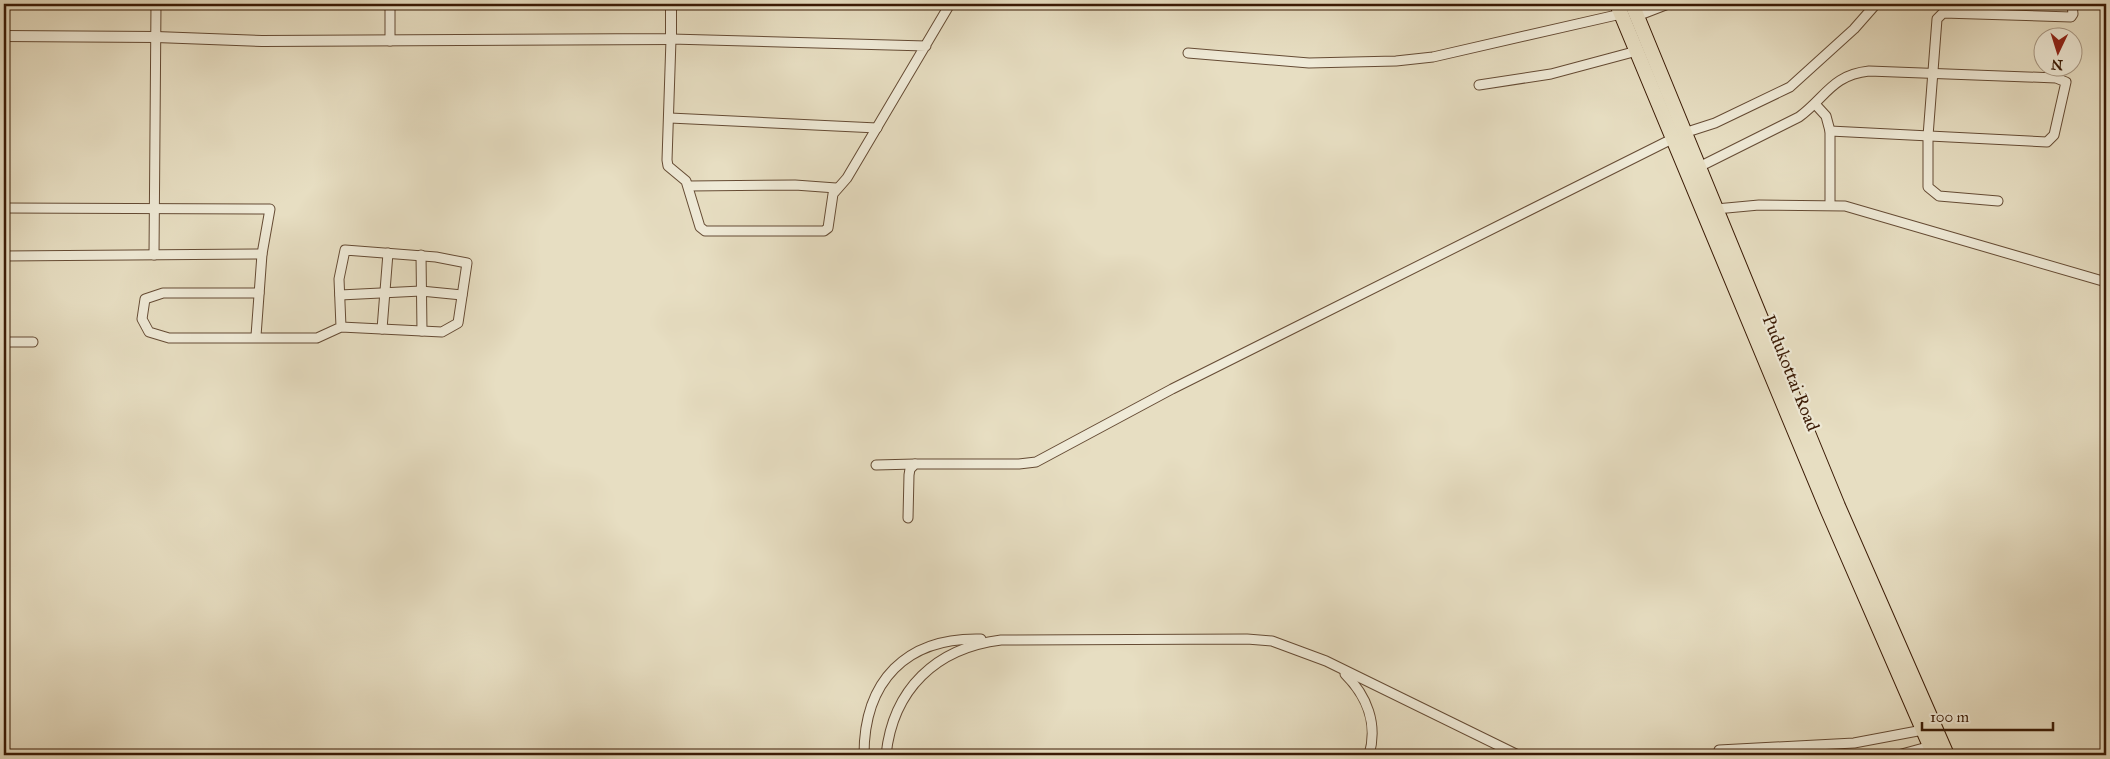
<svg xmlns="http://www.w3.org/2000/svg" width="2110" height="759" font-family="'IM FELL Great Primer',serif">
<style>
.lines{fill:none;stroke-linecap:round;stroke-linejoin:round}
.minor-casing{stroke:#654b34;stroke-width:11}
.tertiary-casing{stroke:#654b34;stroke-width:12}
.trunk-casing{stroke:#3a1a05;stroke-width:16}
.minor{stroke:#efead7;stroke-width:9}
.tertiary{stroke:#efead7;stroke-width:10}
.trunk{stroke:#e7dec2;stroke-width:14}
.labels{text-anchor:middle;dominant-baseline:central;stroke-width:4.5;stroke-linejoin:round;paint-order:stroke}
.street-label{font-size:18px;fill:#3a1a05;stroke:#efead7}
</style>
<rect width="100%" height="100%" fill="#e7dec2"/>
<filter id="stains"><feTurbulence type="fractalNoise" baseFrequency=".004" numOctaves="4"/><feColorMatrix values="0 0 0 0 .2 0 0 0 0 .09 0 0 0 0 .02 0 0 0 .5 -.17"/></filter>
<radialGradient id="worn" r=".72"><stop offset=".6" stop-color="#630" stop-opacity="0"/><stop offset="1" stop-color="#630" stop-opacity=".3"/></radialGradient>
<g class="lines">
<defs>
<g id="minor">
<polyline points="390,4 390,41"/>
<polyline points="1637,16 1668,4"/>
<polyline points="926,46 671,39 667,160 668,166 686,181 700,227 705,231 824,231 828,228 833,194 847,178 950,4"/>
<polyline points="1188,53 1309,63 1396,61 1433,57 1621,14"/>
<polyline points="1479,85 1551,74 1637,51"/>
<polyline points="1815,104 1826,116 1830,131 1830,205"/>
<polyline points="670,118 877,128"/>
<polyline points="1684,133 1715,123 1790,87 1854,29 1876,4"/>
<path d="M1699 167 1799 117C1826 97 1832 75 1869 71L2056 78 2066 82 2054 135 2047 142 1830 131"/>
<polyline points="689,186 795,185 836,188"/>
<polyline points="1998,201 1939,196 1928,187 1928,136 1937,19 1943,13 2071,17 2073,14 2072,4"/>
<polyline points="4,208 270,209 262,254 256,336"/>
<polyline points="1716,209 1759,205 1845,206 2106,282"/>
<polyline points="154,255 156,4"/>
<polyline points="421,255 422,331"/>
<polyline points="4,256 262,254"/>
<polyline points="259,293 163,293 145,299 142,319 149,332 169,338 317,338 341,327 442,332 458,323 467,263 436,257 345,250 339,279 341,327"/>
<polyline points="340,295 421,291 462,295"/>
<polyline points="382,329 388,253"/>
<polyline points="4,342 33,342"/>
<polyline points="876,465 915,464"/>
<polyline points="908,518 909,475 910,469 915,464 1019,464 1036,462 1172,389 1672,139"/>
<path d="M1345 674C1367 696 1378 724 1369 755"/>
<polyline points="1719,750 1854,743 1923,730"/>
<path d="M864 755C864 681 906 637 981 639"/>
<path d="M886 755C893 689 936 648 1001 640L1247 639 1272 641 1326 661 1518 755"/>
<polyline points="1440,755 1450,755"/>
<polyline points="1898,755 1931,746"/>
</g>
<polyline id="tertiary" points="4,36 156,37 262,41 671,39 671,4"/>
<g id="trunk">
<polyline points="1617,4 1827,509 1934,755"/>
<polyline points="1632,4 1838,506 1947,755"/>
</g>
</defs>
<!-- minor casing -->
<use href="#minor" class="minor-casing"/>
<!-- tertiary casing -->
<use href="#tertiary" class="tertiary-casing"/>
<!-- trunk casing -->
<use href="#trunk" class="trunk-casing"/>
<!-- minor -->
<use href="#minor" class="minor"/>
<!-- tertiary -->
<use href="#tertiary" class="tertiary"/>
<!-- trunk -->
<use href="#trunk" class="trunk"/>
</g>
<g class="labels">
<!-- street labels -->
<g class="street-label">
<text transform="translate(1791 373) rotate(68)">Pudukottai Road</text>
</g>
</g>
<!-- margin -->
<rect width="2110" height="759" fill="none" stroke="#e7dec2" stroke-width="20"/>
<rect x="5" y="5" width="2100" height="749" fill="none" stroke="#3a1a05" stroke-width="2.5"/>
<rect x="10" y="10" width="2090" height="739" fill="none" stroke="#3a1a05"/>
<!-- north arrow -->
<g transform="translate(2058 52) rotate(184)"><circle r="24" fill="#efead7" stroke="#a79783"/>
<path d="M0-4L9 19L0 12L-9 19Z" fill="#8f2418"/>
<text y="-8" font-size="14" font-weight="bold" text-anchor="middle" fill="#3a1a05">N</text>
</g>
<!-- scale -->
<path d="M1922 722v8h131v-8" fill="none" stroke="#3a1a05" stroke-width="2.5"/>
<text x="1930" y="722" font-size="15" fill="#3a1a05" stroke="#efead7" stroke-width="4" paint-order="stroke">100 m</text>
<rect width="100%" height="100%" filter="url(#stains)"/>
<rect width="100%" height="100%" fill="url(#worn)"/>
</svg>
